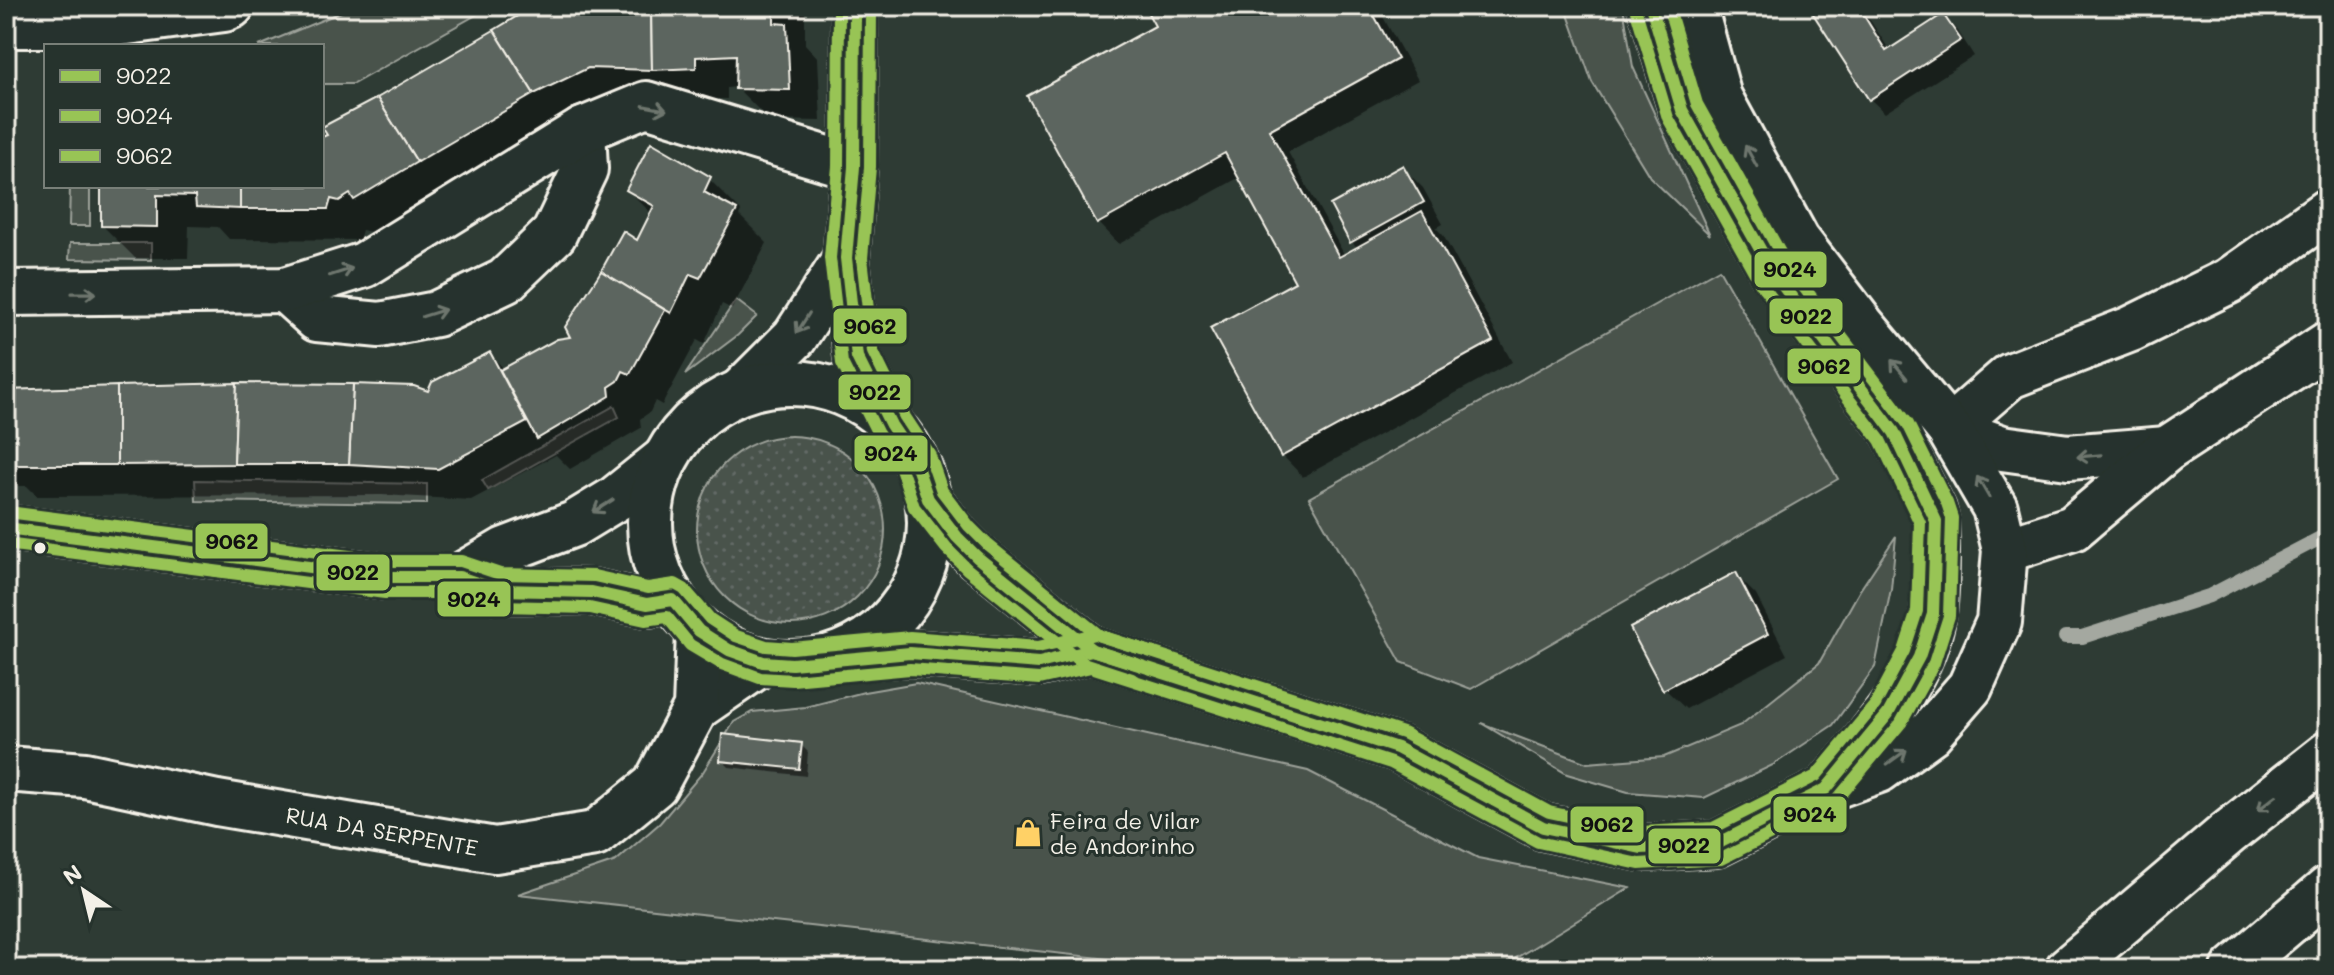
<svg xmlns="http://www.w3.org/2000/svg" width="2334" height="975" font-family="Mali,sans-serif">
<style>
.grass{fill:#48524c;stroke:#9ea29a;stroke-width:2}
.park{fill:url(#park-dots);stroke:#9ea29a;stroke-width:2}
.shadow{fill:#0007}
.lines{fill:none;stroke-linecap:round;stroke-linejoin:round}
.stream{stroke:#a4a8a0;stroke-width:14}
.building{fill:#5c655e;stroke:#f4f1e8;stroke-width:2}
.minor-casing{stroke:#f4f1e8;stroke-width:50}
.major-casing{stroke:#f4f1e8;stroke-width:50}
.highway-casing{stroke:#f4f1e8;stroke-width:50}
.minor{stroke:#26332d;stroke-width:44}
.major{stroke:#26332d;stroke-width:44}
.highway{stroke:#26332d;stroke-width:44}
.bus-1-casing{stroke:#26332d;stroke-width:18}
.bus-2-casing{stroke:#26332d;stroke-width:18}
.bus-3-casing{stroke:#26332d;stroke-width:18}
.bus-1{stroke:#98c455;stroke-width:12}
.bus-2{stroke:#98c455;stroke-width:12}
.bus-3{stroke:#98c455;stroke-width:12}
.oneway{stroke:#6e766e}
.bus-dot{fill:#f4f1e8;stroke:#26332d;stroke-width:3}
.labels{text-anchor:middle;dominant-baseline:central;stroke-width:6;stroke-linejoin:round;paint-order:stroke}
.poi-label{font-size:22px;fill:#f4f1e8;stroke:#26332d;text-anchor:start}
.street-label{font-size:22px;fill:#f4f1e8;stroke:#26332d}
.line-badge{stroke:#26332d;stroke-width:3}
.pale-badge-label{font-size:22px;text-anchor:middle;font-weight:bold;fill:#111}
</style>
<defs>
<pattern id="park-dots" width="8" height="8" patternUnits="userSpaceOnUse" patternTransform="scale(2)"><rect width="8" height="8" fill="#48524c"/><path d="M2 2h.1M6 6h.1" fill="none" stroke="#636b66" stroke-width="1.8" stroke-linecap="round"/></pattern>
</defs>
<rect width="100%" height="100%" fill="#2e3b34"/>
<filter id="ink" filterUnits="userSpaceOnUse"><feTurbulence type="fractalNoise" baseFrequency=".0125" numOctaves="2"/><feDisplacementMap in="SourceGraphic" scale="16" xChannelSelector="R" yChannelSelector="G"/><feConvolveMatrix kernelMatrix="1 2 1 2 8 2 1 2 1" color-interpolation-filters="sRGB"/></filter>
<g filter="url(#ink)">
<!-- grass -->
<g class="grass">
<polygon points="356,6 492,6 353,84 322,84 322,46 259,46"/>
<polygon points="1565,6 1623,6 1633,67 1710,235 1650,177 1592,82"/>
<polygon points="70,186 90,186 90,226 69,226"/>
<polygon points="70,243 151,243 151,260 69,259"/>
<polygon points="1719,269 1838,479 1471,689 1401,662 1309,498"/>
<polygon points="736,300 757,316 738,335 685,375"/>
<polygon points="614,406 619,417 488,490 482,480"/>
<polygon points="195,480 427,484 427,504 196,501"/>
<polygon points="1896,536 1891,589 1875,667 1833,725 1773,765 1704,798 1628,792 1567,774 1481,723 1587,763 1664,757 1741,725 1819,663 1860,590"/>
<polygon points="916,683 1308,771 1478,858 1630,888 1498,969 1200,969 518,894 616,861 660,823 703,772 734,722 752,712 806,707 864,692"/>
</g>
<!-- park -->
<circle class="park" cx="791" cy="530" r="94"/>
<!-- shadow -->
<g class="shadow">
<polygon points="537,6 798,6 805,13 805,44 818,58 821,121 769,120 736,87 727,88 727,99 621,99 387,231 382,225 371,232 362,230 359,240 229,239 218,227 189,226 188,258 135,258 103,226 103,186 322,186 322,139 329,136 325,128"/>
<polygon points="1146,6 1377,6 1418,80 1288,152 1345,256 1359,249 1352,242 1403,168 1423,188 1443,224 1436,228 1443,235 1512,362 1303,477 1283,456 1213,328 1298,282 1240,177 1119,244 1099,223 1158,26"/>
<polygon points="1452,6 1471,6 1459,13"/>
<polygon points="1810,6 1886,6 1868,17 1890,51 1943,16 1958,31 1974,56 1885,113 1870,99"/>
<polygon points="709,179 741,211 739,215 767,243 732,309 722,304 704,344 697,340 662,405 655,401 650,412 640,419 641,428 570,469 556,455 471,500 382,495 37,496 27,486 6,486 6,380 18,391 429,394 490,354 505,370 572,338 567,327 624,234 638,243 652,214 628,190"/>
<polygon points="1735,574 1756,595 1787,655 1686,709 1665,689"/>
<polygon points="801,745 808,752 806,776 729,767 722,760"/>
</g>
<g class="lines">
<!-- stream -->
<polyline class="stream" points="2065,637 2082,637 2209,596 2328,534"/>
</g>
<!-- building -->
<g class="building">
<polygon points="534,6 651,6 652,70 588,68 534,94 494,30"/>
<polygon points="651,6 774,6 774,23 787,24 790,90 735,89 736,55 696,57 696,68 652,70"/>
<polygon points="1144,6 1369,6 1398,59 1269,130 1339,257 1422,211 1493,341 1281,457 1210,328 1295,282 1225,153 1097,224 1027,96 1155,26"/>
<polygon points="1808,6 1858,6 1886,51 1943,14 1961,40 1869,100"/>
<polygon points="494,30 534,94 417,162 377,98"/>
<polygon points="377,98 417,162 354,200 350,194 339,201 331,199 328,209 240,209 240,186 322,186 322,137 327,135 322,127"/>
<polygon points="651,142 711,177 704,192 737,210 700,278 690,274 671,313 601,271 623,231 637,240 654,206 626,190"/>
<polygon points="1403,165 1424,202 1350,243 1330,205"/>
<polygon points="101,186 240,186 240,209 196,207 195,196 157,195 157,227 101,226"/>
<polygon points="601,271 665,310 630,374 623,371 618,381 609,387 610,396 537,439 500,370 557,339 570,337 565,327"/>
<polygon points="490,352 527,422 438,469 349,464 353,384 414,386 428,391 432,382"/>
<polygon points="237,383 234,464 117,465 117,386"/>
<polygon points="237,383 353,384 349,464 234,464"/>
<polygon points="117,386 117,465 6,465 6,390"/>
<polygon points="1736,572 1768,634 1663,690 1630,628"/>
<polygon points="722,734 802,743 799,769 720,761"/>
</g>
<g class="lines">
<defs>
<g id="minor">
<polyline points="855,6 854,167 846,258 857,357 891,425"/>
<polyline points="6,25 105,25 224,9 231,6"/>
<polyline points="285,290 317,319 380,325 436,314 505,281 554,234 585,169 583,130"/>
<polyline points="6,293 285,290 364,265 583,130 646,104 854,167"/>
<polyline points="741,391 795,337 846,258"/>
<polyline points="2167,449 2068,457 2002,448 1949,429 2010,376 2131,329 2229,281 2328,211"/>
<polyline points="6,528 387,577 459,577 497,590 592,592 647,604 673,600"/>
<polyline points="2005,550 2073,528 2167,449 2328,344"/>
<polyline points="459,577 505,550 574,524 615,499 665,459"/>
<polyline points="696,708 763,662"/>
<polyline points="6,769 85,775 217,803 495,850 595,834 655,785 696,708 699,631"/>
</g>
<g id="major">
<path d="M1651 6 1682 110 1774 274 1894 432 1933 510 1936 521C1936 551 1937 583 1933 613 1922 682 1869 737 1826 789"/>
<circle cx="790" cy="523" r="140"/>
<polyline points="928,499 957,537 977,557 1092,650 1397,748 1543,827 1641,848 1717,844 1826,789 1879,770 1930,733 1970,687 1999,622 2005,550 1995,508 1949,429 1862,325 1797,240 1719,97 1694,6"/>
<polyline points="841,658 910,653 1039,663 1092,650"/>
</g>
<g id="highway">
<polyline points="2068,969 2228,833 2328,754"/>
<polyline points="2234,969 2328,889"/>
</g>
</defs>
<!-- minor casing -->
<use href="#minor" class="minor-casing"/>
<!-- major casing -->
<use href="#major" class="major-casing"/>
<!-- highway casing -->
<use href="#highway" class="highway-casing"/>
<!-- minor -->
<use href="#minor" class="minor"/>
<!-- major -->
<use href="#major" class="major"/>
<!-- highway -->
<use href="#highway" class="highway"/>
<defs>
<g id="bus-1">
<polyline points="855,6 854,167 846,258 857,357 891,425 915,461 928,499 957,537 977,557 1092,650 1137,664"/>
<polyline points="6,528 387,577 459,577 497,590 592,592 647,604 673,600 699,631 729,650 763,662 792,664 910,653 1039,663 1092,650 1397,748 1543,827 1641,848 1717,844 1826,789 1888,714 1919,657 1933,614 1936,521 1894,432 1774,274 1682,110 1651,6"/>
</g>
<g id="bus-2">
<polyline points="839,6 838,166 830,258 842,363 877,432 901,468 914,507 946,548 967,569 1083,663 1132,679"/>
<polyline points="6,544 385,593 456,593 495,606 590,608 645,620 667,617 690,645 722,664 760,678 793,680 910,669 1039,679 1091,667 1391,763 1538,842 1639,864 1721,859 1835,802 1901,723 1934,663 1949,616 1952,518 1947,503 1908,424 1787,265 1697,104 1668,6"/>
</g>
<g id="bus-3">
<polyline points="871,6 870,167 862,258 873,352 905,417 929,453 942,491 969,526 988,545 1100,636 1142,649"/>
<polyline points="8,512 388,561 461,561 500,574 594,576 648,588 675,584 684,589 710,619 736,636 766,646 792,648 910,637 1038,647 1095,634 1403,733 1549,812 1642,832 1713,828 1816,776 1875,705 1904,651 1917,611 1920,523 1880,440 1761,284 1668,118 1636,11"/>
</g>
</defs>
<!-- bus-1 casing -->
<use href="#bus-1" class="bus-1-casing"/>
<!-- bus-2 casing -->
<use href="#bus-2" class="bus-2-casing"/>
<!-- bus-3 casing -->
<use href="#bus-3" class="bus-3-casing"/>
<!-- bus-1 -->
<use href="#bus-1" class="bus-1"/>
<!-- bus-2 -->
<use href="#bus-2" class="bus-2"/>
<!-- bus-3 -->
<use href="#bus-3" class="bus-3"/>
</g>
<!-- one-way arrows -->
<defs><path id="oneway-shaft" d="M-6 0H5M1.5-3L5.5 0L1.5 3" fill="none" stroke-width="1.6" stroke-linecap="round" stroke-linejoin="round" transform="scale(2)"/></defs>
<g class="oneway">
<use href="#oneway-shaft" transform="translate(655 108) rotate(11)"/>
<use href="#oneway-shaft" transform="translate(1751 156) rotate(-119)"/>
<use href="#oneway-shaft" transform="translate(341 272) rotate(-18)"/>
<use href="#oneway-shaft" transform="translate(84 293) rotate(-1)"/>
<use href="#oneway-shaft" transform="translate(434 313) rotate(-17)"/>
<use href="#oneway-shaft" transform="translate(803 323) rotate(122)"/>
<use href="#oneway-shaft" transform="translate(1899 369) rotate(-130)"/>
<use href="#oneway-shaft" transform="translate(2089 456) rotate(175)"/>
<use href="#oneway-shaft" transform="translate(1983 487) rotate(-120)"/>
<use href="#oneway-shaft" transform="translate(603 506) rotate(148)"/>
<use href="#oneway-shaft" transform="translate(1897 757) rotate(-36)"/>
<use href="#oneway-shaft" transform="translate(2267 803) rotate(142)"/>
</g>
</g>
<!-- icons -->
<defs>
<symbol id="shop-bare" viewBox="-9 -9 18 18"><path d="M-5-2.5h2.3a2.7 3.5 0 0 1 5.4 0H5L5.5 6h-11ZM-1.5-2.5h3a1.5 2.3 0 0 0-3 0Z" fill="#ffd166" stroke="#26332d" stroke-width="2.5" paint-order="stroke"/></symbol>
</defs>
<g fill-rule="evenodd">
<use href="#shop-bare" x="1008" y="813" width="40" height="40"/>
</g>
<!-- markers -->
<circle class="bus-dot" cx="40" cy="548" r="7"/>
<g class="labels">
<!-- poi labels -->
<g class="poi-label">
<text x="1050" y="820">Feira de Vilar<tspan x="1050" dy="25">de Andorinho</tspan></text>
</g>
<!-- street labels -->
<g class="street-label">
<text transform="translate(382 831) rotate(10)">RUA DA SERPENTE</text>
</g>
</g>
<g class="line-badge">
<rect x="1753" y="250" width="75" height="39" rx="8" fill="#98c455"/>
<rect x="1768" y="297" width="76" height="38" rx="8" fill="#98c455"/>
<rect x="832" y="307" width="76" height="38" rx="8" fill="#98c455"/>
<rect x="1786" y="347" width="76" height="38" rx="8" fill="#98c455"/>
<rect x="837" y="373" width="75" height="38" rx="8" fill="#98c455"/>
<rect x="853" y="434" width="76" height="39" rx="8" fill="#98c455"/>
<rect x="194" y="522" width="75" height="38" rx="8" fill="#98c455"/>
<rect x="315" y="553" width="76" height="39" rx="8" fill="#98c455"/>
<rect x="436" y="580" width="76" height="38" rx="8" fill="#98c455"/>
<rect x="1772" y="795" width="76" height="39" rx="8" fill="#98c455"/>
<rect x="1569" y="805" width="76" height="39" rx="8" fill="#98c455"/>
<rect x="1647" y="827" width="75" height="38" rx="8" fill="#98c455"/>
</g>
<g class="pale-badge-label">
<text x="1790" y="277">9024</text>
<text x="1806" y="324">9022</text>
<text x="870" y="334">9062</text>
<text x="1824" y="374">9062</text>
<text x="875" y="400">9022</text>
<text x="891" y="461">9024</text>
<text x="232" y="549">9062</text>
<text x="353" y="580">9022</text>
<text x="474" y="607">9024</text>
<text x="1810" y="822">9024</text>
<text x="1607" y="832">9062</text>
<text x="1684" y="853">9022</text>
</g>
<!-- margin -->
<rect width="2334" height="975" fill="none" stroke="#26332d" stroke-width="32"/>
<rect x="16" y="16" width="2302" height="943" fill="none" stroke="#f4f1e8" stroke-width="3" filter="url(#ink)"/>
<!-- legend -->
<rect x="44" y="44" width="280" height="144" fill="#26332d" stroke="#787f78" stroke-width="2"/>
<rect x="60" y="70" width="40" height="12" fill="#98c455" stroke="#787f78" stroke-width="2"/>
<text x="116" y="84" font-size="24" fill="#f4f1e8">9022</text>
<rect x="60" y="110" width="40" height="12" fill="#98c455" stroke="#787f78" stroke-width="2"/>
<text x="116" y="124" font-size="24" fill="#f4f1e8">9024</text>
<rect x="60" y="150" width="40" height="12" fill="#98c455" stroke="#787f78" stroke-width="2"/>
<text x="116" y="164" font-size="24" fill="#f4f1e8">9062</text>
<!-- north arrow -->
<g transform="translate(84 891) rotate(325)" stroke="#26332d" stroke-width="6" paint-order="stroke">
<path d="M0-6L14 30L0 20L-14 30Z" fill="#f4f1e8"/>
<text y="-12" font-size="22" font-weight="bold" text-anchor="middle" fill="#f4f1e8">N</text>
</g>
</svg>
